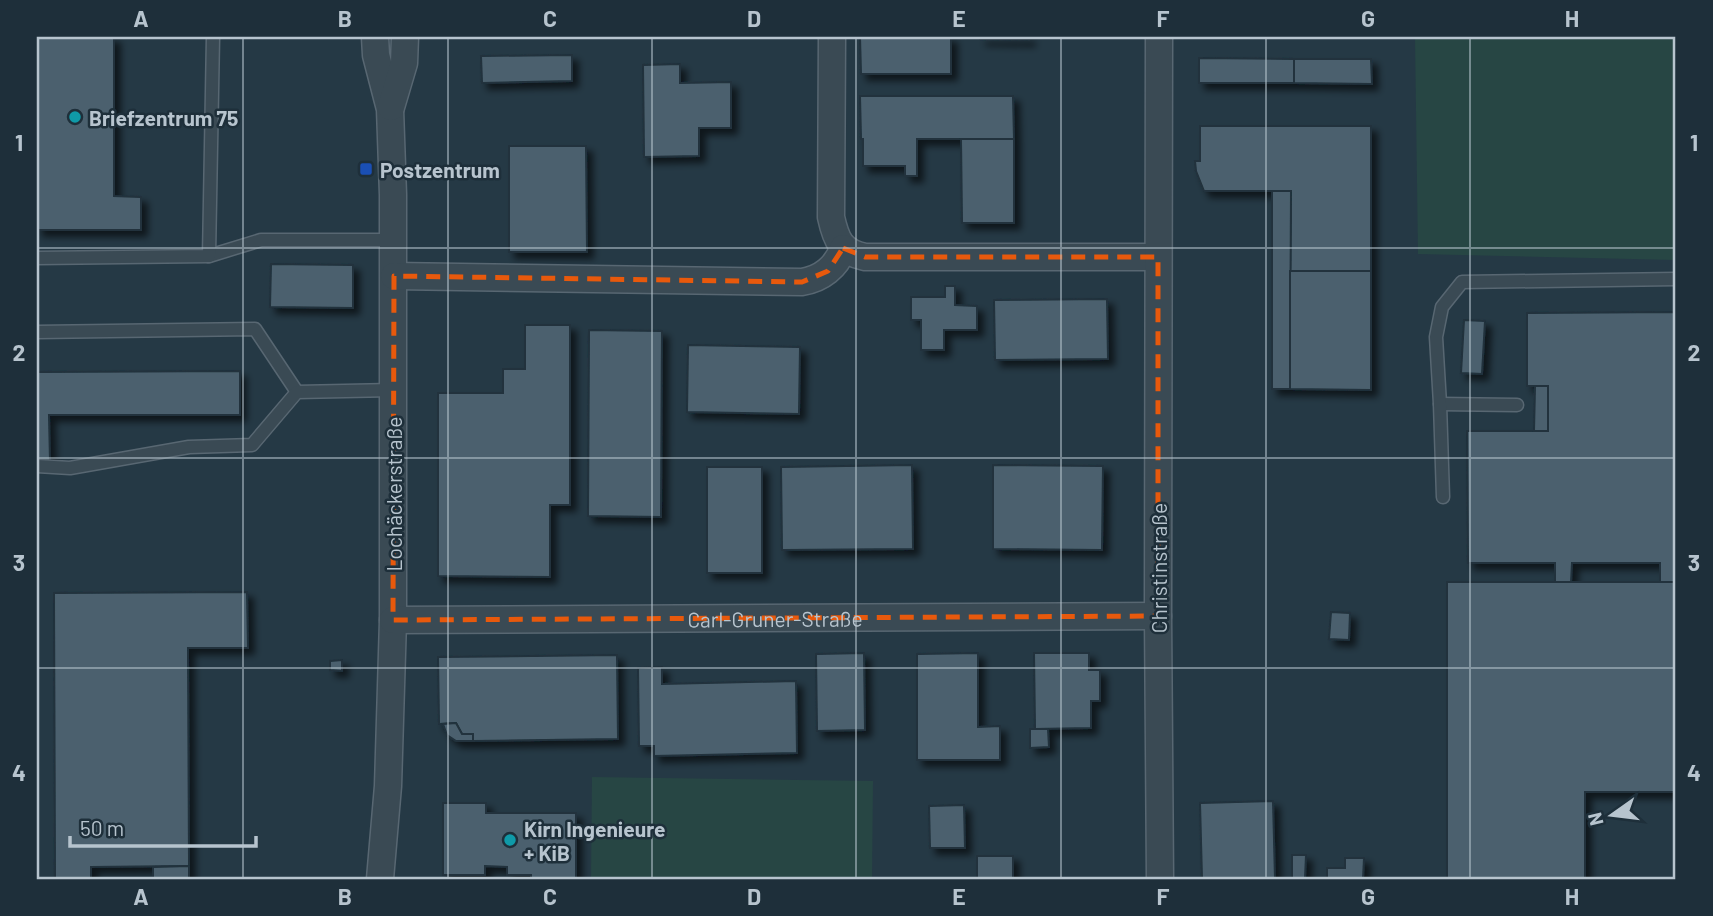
<svg xmlns="http://www.w3.org/2000/svg" width="1713" height="916" font-family="Barlow,sans-serif">
<style>
.green{fill:#274644}
.building{fill:#4b616e;stroke:#20313c;stroke-width:2;filter:url(#shadow)}
.lines{fill:none;stroke-linecap:round;stroke-linejoin:round}
.service-casing{stroke:#586772;stroke-width:15}
.minor-casing{stroke:#586772;stroke-width:29}
.service{stroke:#3a4a54;stroke-width:12}
.minor{stroke:#3a4a54;stroke-width:26}
.marked{fill:none;stroke:#e8590c;stroke-width:5;stroke-dasharray:14 9;stroke-linejoin:round}
.grid{fill:none;stroke:#b7c4ce;stroke-width:2;stroke-opacity:0.55}
.culture-dot{fill:#0f9aa8;stroke:#1e2f3a;stroke-width:2.5}
.transit-dot{fill:#1a4fb4;stroke:#1e2f3a;stroke-width:2.5}
.labels{text-anchor:middle;dominant-baseline:central;stroke-width:5;stroke-linejoin:round;paint-order:stroke}
.poi-label{font-size:21px;font-weight:bold;fill:#b7c4ce;stroke:#1e2f3a;text-anchor:start}
.street-label{font-size:21px;fill:#b7c4ce;stroke:#1e2f3a}
.neatline{fill:none;stroke:#b7c4ce;stroke-width:2.5}
.grid-label{font-size:23px;text-anchor:middle;font-weight:bold;fill:#b7c4ce}
</style>
<defs>
<filter id="shadow"><feDropShadow dx="6" dy="6" stdDeviation="3.5" flood-color="#0009"/></filter>
</defs>
<rect width="100%" height="100%" fill="#253945"/>
<!-- green -->
<g class="green">
<polygon points="1415,37 1676,37 1676,260 1418,254"/>
<polygon points="592,777 873,781 872,879 591,879"/>
</g>
<!-- building -->
<g class="building">
<polygon points="37,37 114,37 114,196 141,197 141,230 37,230"/>
<polygon points="860,37 951,37 951,74 861,74"/>
<polygon points="980,37 1029,37 1029,40 980,39"/>
<polygon points="572,55 572,81 482,83 481,56"/>
<polygon points="1199,58 1294,59 1294,83 1199,83"/>
<polygon points="1294,59 1371,59 1372,84 1294,83"/>
<polygon points="680,64 680,83 731,82 731,128 699,128 699,156 644,157 643,65"/>
<polygon points="860,96 1013,96 1014,139 917,139 917,176 905,176 905,166 863,166 863,139 861,139"/>
<polygon points="1200,126 1371,126 1371,271 1290,271 1291,191 1204,191 1196,171 1195,161 1200,161"/>
<polygon points="961,139 1014,139 1014,223 962,223"/>
<polygon points="509,146 586,146 587,252 509,252"/>
<polygon points="1272,191 1291,191 1290,389 1272,389"/>
<polygon points="271,264 353,265 353,308 270,307"/>
<polygon points="1290,271 1371,271 1371,390 1290,389"/>
<polygon points="945,286 955,286 955,305 977,306 977,330 944,330 944,350 921,350 921,320 911,320 911,297 945,297"/>
<polygon points="1107,299 1108,359 995,360 994,300"/>
<polygon points="1676,312 1676,582 1660,582 1660,563 1572,563 1571,583 1555,582 1555,563 1468,563 1467,431 1548,431 1548,386 1527,386 1527,313"/>
<polygon points="1464,320 1485,321 1482,374 1461,373"/>
<polygon points="525,325 570,325 570,505 550,505 550,577 438,576 438,393 503,393 503,369 525,369"/>
<polygon points="589,330 662,331 661,517 588,516"/>
<polygon points="688,345 800,347 799,414 687,412"/>
<polygon points="240,371 240,415 49,415 50,461 37,461 37,372"/>
<polygon points="1535,386 1548,386 1548,431 1534,431"/>
<polygon points="912,465 913,549 782,550 781,467"/>
<polygon points="993,465 1103,466 1102,550 993,549"/>
<rect x="707" y="467" width="55" height="106"/>
<polygon points="1447,582 1676,582 1676,792 1585,792 1585,879 1447,879"/>
<polygon points="247,592 248,648 188,648 189,866 91,867 91,879 55,879 54,593"/>
<polygon points="1331,612 1350,613 1349,640 1329,639"/>
<polygon points="864,653 865,730 817,731 816,654"/>
<polygon points="978,653 978,727 1000,726 1000,760 917,760 917,654"/>
<polygon points="1034,653 1089,653 1089,670 1100,670 1100,701 1091,701 1091,728 1035,729"/>
<polygon points="617,655 618,739 473,741 473,734 462,734 456,723 439,724 438,657"/>
<polygon points="342,660 342,671 330,670 330,661"/>
<polygon points="662,667 662,684 796,681 797,753 654,756 654,746 639,746 638,668"/>
<polygon points="456,723 462,734 473,734 473,741 456,741 447,735 443,724"/>
<polygon points="1030,729 1048,729 1049,747 1030,748"/>
<polygon points="1273,801 1275,879 1202,879 1200,803"/>
<polygon points="443,803 486,803 486,813 576,813 576,879 531,879 531,875 507,875 507,867 485,866 485,875 443,875"/>
<polygon points="964,805 965,848 930,848 929,806"/>
<polygon points="1292,855 1306,855 1305,879 1292,879"/>
<rect x="977" y="856" width="36" height="23"/>
<polygon points="1345,858 1364,858 1363,879 1327,879 1327,868 1345,868"/>
<polygon points="189,866 189,879 153,879 153,867"/>
</g>
<g class="lines">
<defs>
<g id="service">
<polyline points="209,256 261,240 393,240"/>
<polyline points="37,258 209,256 213,37"/>
<polyline points="37,332 255,329 297,392"/>
<polyline points="1440,404 1517,405"/>
<polyline points="37,466 70,468 189,447 252,445 297,392 393,390"/>
<polyline points="1443,497 1440,404 1436,337 1442,307 1462,282 1676,279"/>
</g>
<g id="minor">
<polyline points="375,37 376,55 390,109 393,195 393,620 388,786 380,879"/>
<path d="M832 37 831 217C836 240 841 252 865 257H1158"/>
<polyline points="1159,37 1158,616 1160,879"/>
<polyline points="391,107 404,63 405,37"/>
<path d="M394 276 802 282C821 279 837 267 843 248"/>
<path id="s1" d="M393 620 1158 616"/>
</g>
</defs>
<!-- service casing -->
<use href="#service" class="service-casing"/>
<!-- minor casing -->
<use href="#minor" class="minor-casing"/>
<!-- service -->
<use href="#service" class="service"/>
<!-- minor -->
<use href="#minor" class="minor"/>
</g>
<!-- marked area -->
<path class="marked" d="M843 248 865 257H1158V616L393 620 394 276 802 282 828 271Z"/>
<!-- grid -->
<path class="grid" d="M243 37V879M448 37V879M652 37V879M856 37V879M1061 37V879M1266 37V879M1470 37V879M37 248H1676M37 458H1676M37 668H1676"/>
<!-- markers -->
<g class="culture-dot">
<circle cx="75" cy="117" r="7"/>
<circle cx="510" cy="840" r="7"/>
</g>
<rect class="transit-dot" x="359" y="162" width="14" height="14" rx="3.5"/>
<g class="labels">
<!-- poi labels -->
<g class="poi-label">
<text x="89" y="117">Briefzentrum 75</text>
<text x="380" y="169">Postzentrum</text>
<text x="524" y="828">Kirn Ingenieure<tspan x="524" dy="24">+ KiB</tspan></text>
</g>
<!-- street labels -->
<g class="street-label">
<text transform="translate(393 494) rotate(-90)">Lochäckerstraße</text>
<text transform="translate(1158 568) rotate(-90)">Christinstraße</text>
<text stroke="none"><textPath href="#s1" startOffset="382">Carl-Gruner-Straße</textPath></text>
</g>
</g>
<!-- border -->
<rect width="1713" height="916" fill="none" stroke="#1e2f3a" stroke-width="77"/>
<!-- north arrow -->
<g transform="translate(1612 815) rotate(256)" stroke="#1e2f3a" stroke-width="5" paint-order="stroke">
<path d="M0-5L12 26L0 18L-12 26Z" fill="#b7c4ce"/>
<text y="-10" font-size="19" font-weight="bold" text-anchor="middle" fill="#b7c4ce">N</text>
</g>
<!-- scale -->
<path d="M70 836v10h186v-10" fill="none" stroke="#b7c4ce" stroke-width="3.5"/>
<text x="80" y="836" font-size="21" fill="#b7c4ce" stroke="#1e2f3a" stroke-width="5" paint-order="stroke">50 m</text>
<rect x="38" y="38" width="1636" height="840" class="neatline"/>
<g class="grid-label">
<text x="141" y="27">A</text>
<text x="345" y="27">B</text>
<text x="550" y="27">C</text>
<text x="754" y="27">D</text>
<text x="959" y="27">E</text>
<text x="1163" y="27">F</text>
<text x="1368" y="27">G</text>
<text x="1572" y="27">H</text>
<text x="19" y="151">1</text>
<text x="1694" y="151">1</text>
<text x="19" y="361">2</text>
<text x="1694" y="361">2</text>
<text x="19" y="571">3</text>
<text x="1694" y="571">3</text>
<text x="19" y="781">4</text>
<text x="1694" y="781">4</text>
<text x="141" y="905">A</text>
<text x="345" y="905">B</text>
<text x="550" y="905">C</text>
<text x="754" y="905">D</text>
<text x="959" y="905">E</text>
<text x="1163" y="905">F</text>
<text x="1368" y="905">G</text>
<text x="1572" y="905">H</text>
</g>
</svg>
